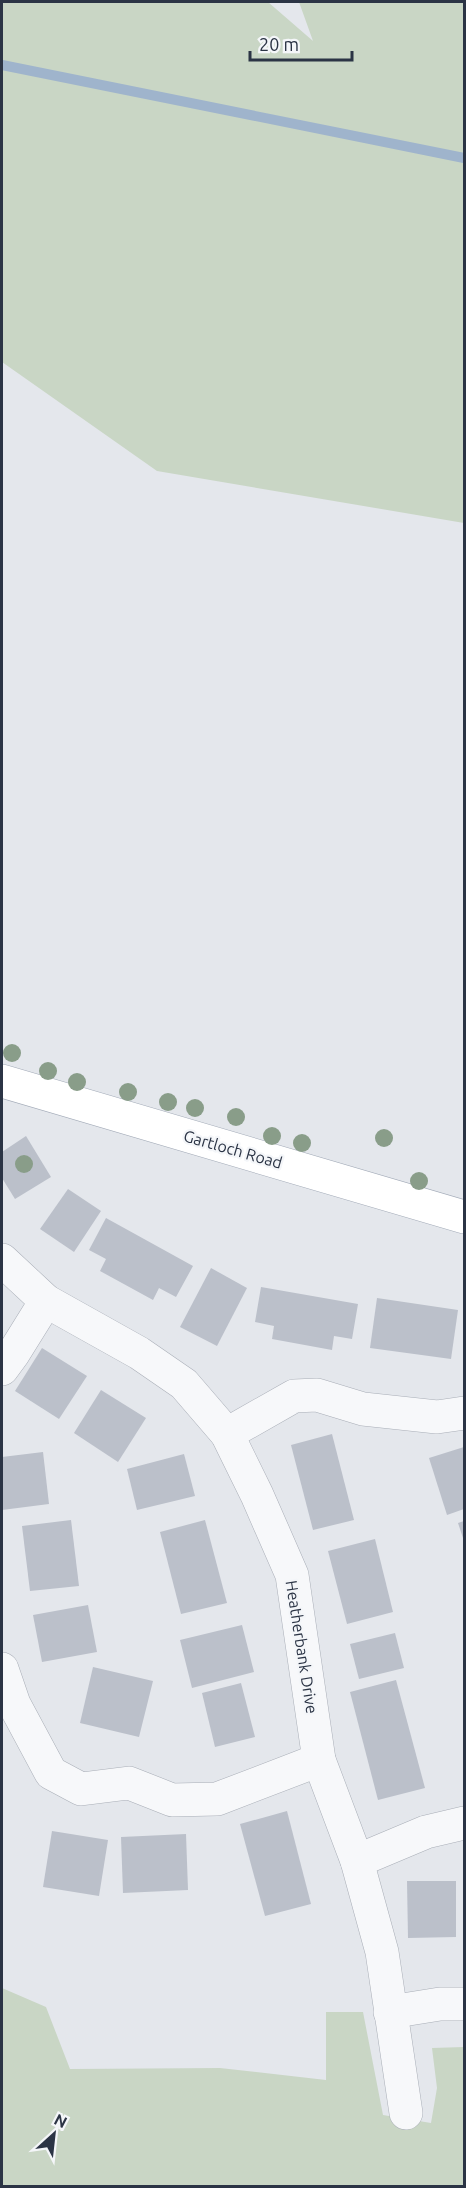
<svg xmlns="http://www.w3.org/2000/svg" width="466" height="2188" font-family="Ubuntu,sans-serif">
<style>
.green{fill:#c9d6c5}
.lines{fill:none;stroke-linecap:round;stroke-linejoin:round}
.stream{stroke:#9fb4cc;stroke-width:10}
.building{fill:#bbc0ca}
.minor-casing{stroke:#a9aeb7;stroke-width:34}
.major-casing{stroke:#a3abb8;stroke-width:34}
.minor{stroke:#f7f8fa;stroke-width:33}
.major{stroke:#fff;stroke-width:33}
.tree{fill:#899d89}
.labels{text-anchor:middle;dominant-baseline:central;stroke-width:4.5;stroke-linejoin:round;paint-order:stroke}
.street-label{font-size:16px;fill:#2b3445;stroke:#f4f6f9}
</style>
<rect width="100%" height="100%" fill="#e4e7ec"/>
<!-- green -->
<g class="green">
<polygon points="2,2 268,2 313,41 299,2 464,2 464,523 157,471 2,362"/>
<polygon points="2,1988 46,2007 70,2069 220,2068 326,2080 326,2012 363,2012 383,2115 431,2123 437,2088 432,2048 464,2047 464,2186 2,2186"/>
</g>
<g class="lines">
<!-- stream -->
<polyline class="stream" points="2,65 464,158"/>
</g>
<!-- building -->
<g class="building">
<polygon points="26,1136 51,1177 15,1199 2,1178 2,1152"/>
<polygon points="68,1189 101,1211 74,1252 40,1229"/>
<polygon points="106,1218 193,1266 176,1297 159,1288 153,1300 100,1271 106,1259 89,1250"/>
<polygon points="211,1268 247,1288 217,1346 180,1327"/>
<polygon points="261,1287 358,1304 352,1339 334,1336 332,1350 272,1339 274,1326 255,1322"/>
<polygon points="377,1298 458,1310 451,1359 370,1348"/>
<polygon points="42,1348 87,1376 59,1419 15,1391"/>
<polygon points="101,1390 146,1418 118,1462 74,1433"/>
<polygon points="332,1434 354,1520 313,1530 291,1445"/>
<polygon points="464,1447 464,1509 447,1515 429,1458"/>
<polygon points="43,1452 49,1504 2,1510 2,1457"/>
<polygon points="184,1454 195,1496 137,1510 127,1469"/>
<polygon points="71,1520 79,1586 30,1591 22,1526"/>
<polygon points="205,1520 227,1603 181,1614 160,1532"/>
<polygon points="464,1521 464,1541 458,1523"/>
<polygon points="375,1539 393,1612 347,1624 328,1551"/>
<polygon points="88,1605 97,1652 42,1662 33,1615"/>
<polygon points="242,1625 254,1672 192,1688 180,1640"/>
<polygon points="395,1633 404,1668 359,1679 350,1644"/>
<polygon points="93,1667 153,1681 139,1737 80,1723"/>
<polygon points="396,1680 425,1788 378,1800 350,1692"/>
<polygon points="241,1683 255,1737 215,1747 202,1693"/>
<polygon points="287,1811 311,1904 265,1916 240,1824"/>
<polygon points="52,1831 108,1840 99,1896 43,1887"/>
<polygon points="186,1834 188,1890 123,1893 121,1837"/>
<polygon points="407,1881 456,1881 456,1937 408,1938"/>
</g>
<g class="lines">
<defs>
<g id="minor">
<polyline points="2,1260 46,1301 139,1353 184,1384 227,1434 257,1495 292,1575 319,1760 357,1861 382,1952 406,2113"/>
<polyline points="2,1369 13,1354 46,1301"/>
<polyline points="227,1434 294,1396 317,1395 363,1409 437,1417 464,1413"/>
<polyline points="2,1669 14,1704 51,1773 81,1789 129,1783 172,1800 217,1799 319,1760"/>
<polyline points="357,1861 426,1832 464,1823"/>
<polyline points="390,2012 440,2004 464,2004"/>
</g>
<polyline id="major" points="2,1081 464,1217"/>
</defs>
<!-- minor casing -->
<use href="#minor" class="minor-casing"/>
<!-- major casing -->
<use href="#major" class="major-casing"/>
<!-- minor -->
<use href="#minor" class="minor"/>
<!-- major -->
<use href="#major" class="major"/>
</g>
<!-- trees -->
<g class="tree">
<circle cx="12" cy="1053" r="9"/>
<circle cx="48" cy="1071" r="9"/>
<circle cx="77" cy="1082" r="9"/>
<circle cx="128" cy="1092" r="9"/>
<circle cx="168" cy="1102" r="9"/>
<circle cx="195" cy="1108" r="9"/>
<circle cx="236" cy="1117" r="9"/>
<circle cx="272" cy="1136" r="9"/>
<circle cx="384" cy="1138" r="9"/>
<circle cx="302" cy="1143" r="9"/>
<circle cx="24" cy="1164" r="9"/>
<circle cx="419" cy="1181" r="9"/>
</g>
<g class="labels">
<!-- street labels -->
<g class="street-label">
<text transform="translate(233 1149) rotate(16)">Gartloch Road</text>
<text transform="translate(302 1647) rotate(81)">Heatherbank Drive</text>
</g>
</g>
<!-- border -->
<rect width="466" height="2188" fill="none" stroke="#2b3445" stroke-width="6"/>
<!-- north arrow -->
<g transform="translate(54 2134) rotate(27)" stroke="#f4f6f9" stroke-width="4.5" paint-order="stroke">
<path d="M0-4.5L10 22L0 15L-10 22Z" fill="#2b3445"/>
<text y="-9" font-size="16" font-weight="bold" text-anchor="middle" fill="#2b3445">N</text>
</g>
<!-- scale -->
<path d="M250 51v9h102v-9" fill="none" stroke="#2b3445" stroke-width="3"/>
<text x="259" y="51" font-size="18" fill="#2b3445" stroke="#f4f6f9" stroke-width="4.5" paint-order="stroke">20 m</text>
</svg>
